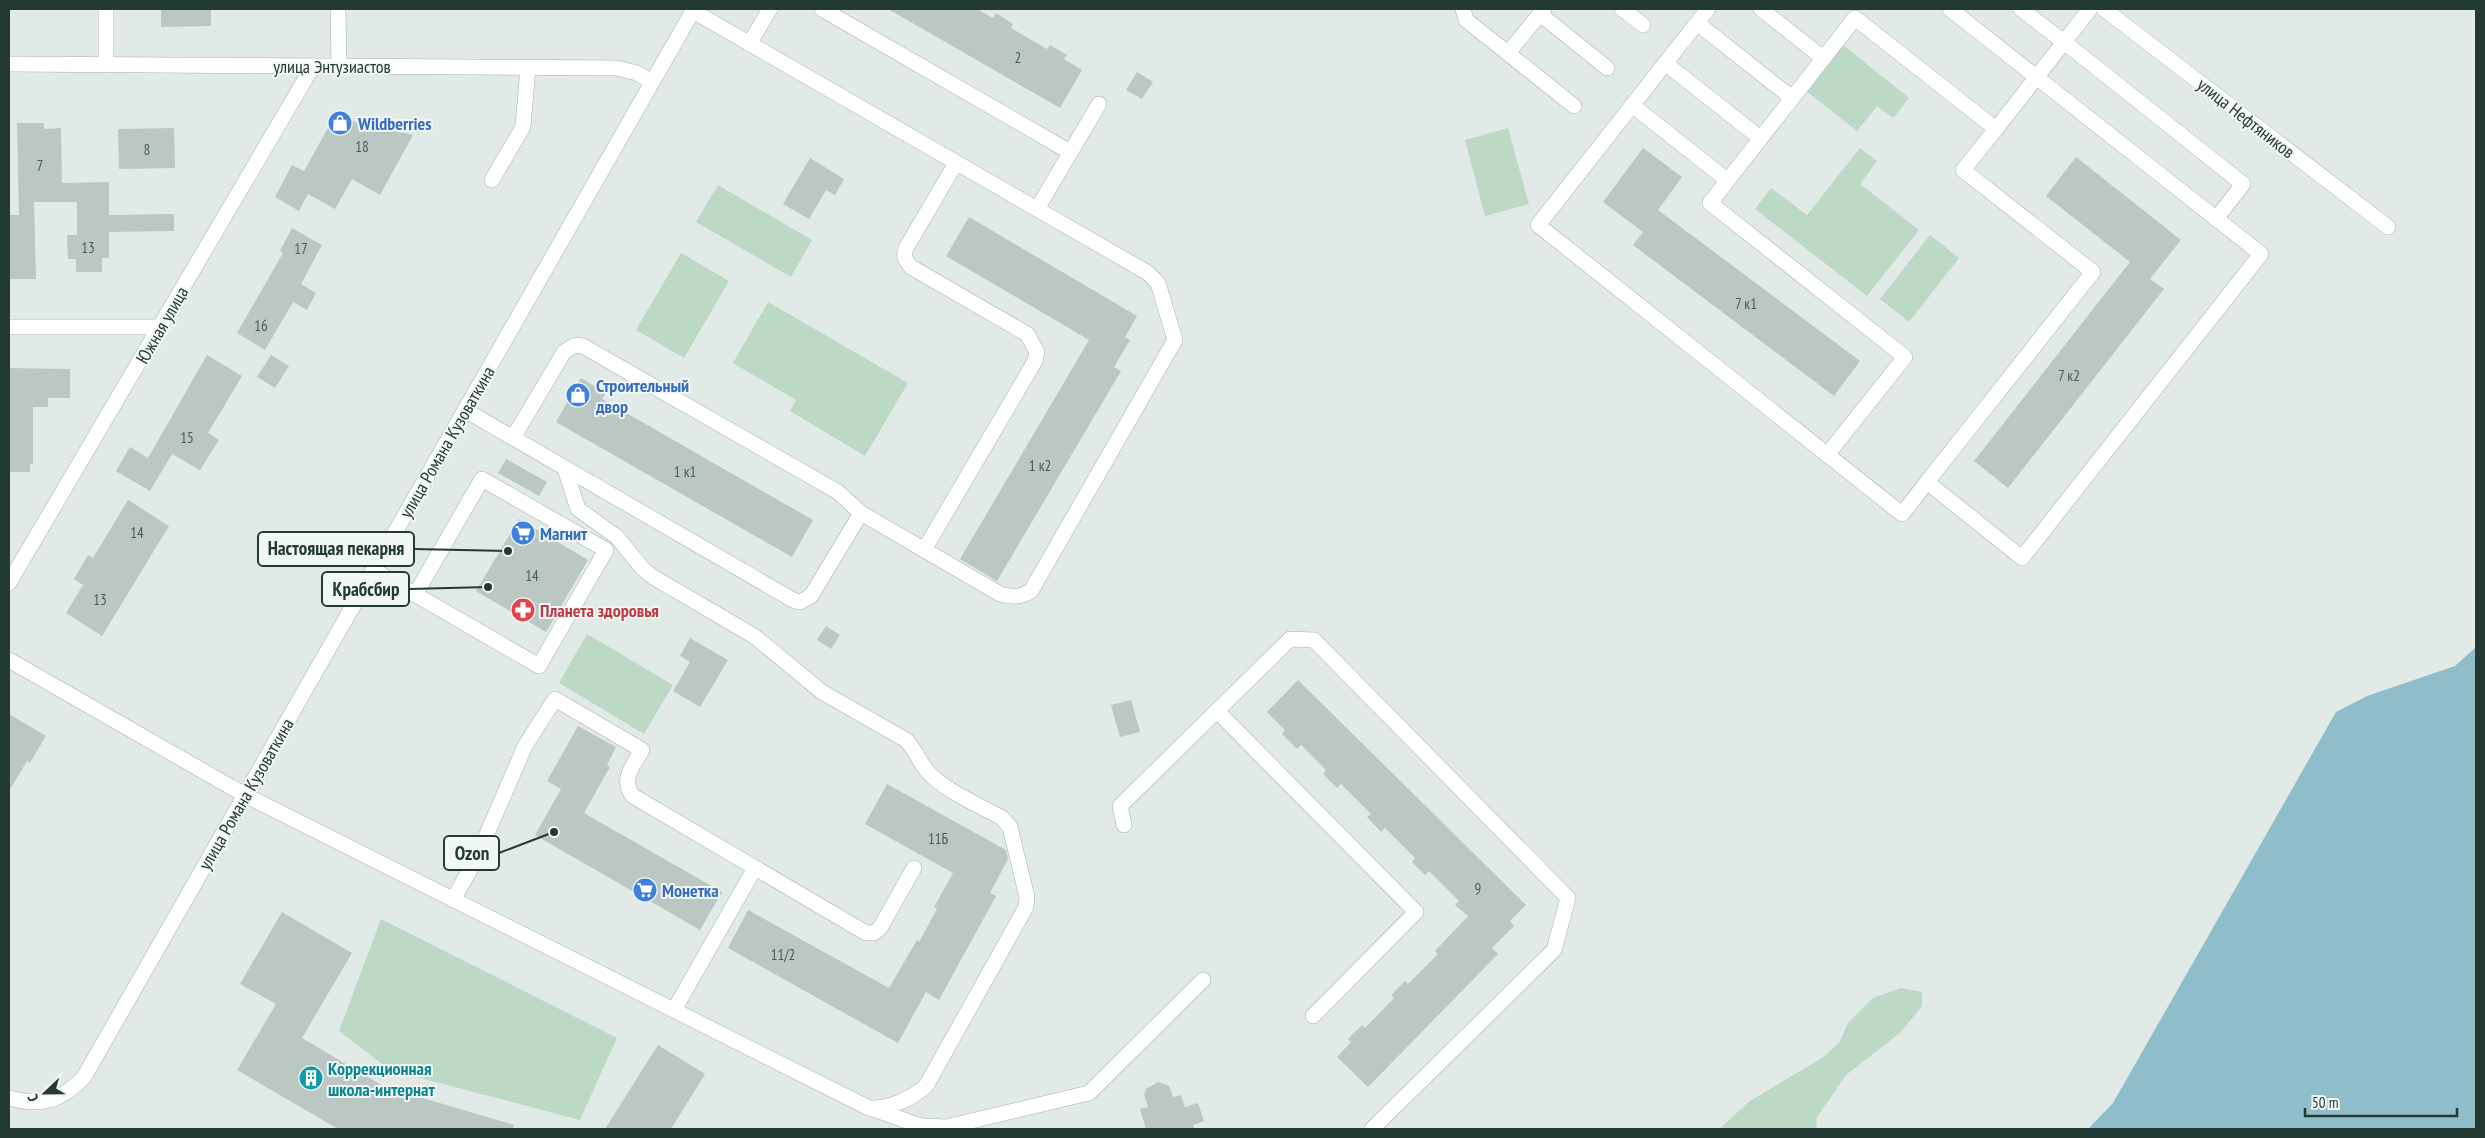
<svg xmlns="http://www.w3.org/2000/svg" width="2485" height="1138" font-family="'PT Sans Narrow',sans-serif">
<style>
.green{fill:#bcd9c6}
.water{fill:#8fbdca}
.building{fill:#bac7c3}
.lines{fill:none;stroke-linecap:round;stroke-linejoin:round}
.minor-casing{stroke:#a4b1ae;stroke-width:16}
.minor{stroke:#fff;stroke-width:15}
.labels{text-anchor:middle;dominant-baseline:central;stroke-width:4;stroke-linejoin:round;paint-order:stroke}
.number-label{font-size:15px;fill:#495c58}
.street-label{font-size:18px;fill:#233934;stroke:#f1f7f4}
.shop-label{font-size:18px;font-weight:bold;fill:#366cbe;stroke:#f1f7f4;text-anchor:start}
.health-label{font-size:18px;font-weight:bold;fill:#be3a42;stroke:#f1f7f4;text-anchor:start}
.culture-label{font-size:18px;font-weight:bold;fill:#0d838f;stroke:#f1f7f4;text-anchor:start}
.leader{fill:none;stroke:#233934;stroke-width:2}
.callout-dot{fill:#233934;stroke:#f1f7f4;stroke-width:2}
.callout{fill:#f1f7f4;stroke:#233934;stroke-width:2}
.callout-label{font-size:19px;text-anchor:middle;font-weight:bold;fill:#233934}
</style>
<rect width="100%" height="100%" fill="#e1eae7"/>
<!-- green -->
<g class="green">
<polygon points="1843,45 1909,98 1893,118 1877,106 1857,131 1806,91"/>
<polygon points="1508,128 1529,204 1485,216 1465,140"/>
<polygon points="1860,148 1877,161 1860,184 1919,230 1867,296 1755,209 1771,188 1807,215"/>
<polygon points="718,185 812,240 791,277 696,222"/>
<polygon points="1930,235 1959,258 1909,322 1880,299"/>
<polygon points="681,253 729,281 684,358 636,330"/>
<polygon points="768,302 908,383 865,456 790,411 796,400 733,363"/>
<polygon points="587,634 673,685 644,734 559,683"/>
<polygon points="381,919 617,1038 580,1120 390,1070 339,1031"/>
<polygon points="1901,988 1922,992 1922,1006 1901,1032 1846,1075 1817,1117 1816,1129 1719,1129 1750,1101 1822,1058 1839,1043 1848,1023 1873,998"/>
</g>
<!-- water -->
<polygon class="water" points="2476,647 2476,1129 2088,1129 2113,1103 2336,712 2367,696 2455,666"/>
<!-- building -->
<g class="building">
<polygon points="161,9 211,9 211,26 161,27"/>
<polygon points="888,9 977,9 993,18 996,13 1013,24 1011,28 1047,49 1050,45 1067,55 1064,59 1082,70 1060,108"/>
<polygon points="1137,72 1153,82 1142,99 1126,90"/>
<polygon points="334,117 413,135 380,195 352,179 335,209 308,194 299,211 275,197 292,165 304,171"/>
<polygon points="17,123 44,123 44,129 61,128 62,183 109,182 109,215 174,214 174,231 109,232 109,258 102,258 102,272 76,272 76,259 68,259 67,235 77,235 77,202 34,202 36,279 9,279 9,215 19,215"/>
<polygon points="174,128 175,168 119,169 118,129"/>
<polygon points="1643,148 1682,177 1658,210 1860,361 1834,396 1633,245 1643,232 1603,202"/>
<polygon points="2076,157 2181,240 2150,279 2164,289 2008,488 1974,461 2130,262 2046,196"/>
<polygon points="810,158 844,179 835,195 826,190 809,219 783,204"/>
<polygon points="969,217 1137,316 1125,337 1130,340 1114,367 1121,371 997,581 960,559 1089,340 946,256"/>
<polygon points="292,228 322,245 301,284 316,293 307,310 293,302 265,350 237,333 283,253 280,251"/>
<polygon points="207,355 242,376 208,433 219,440 200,470 172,454 150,491 116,471 130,447 148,458"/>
<polygon points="271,355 289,366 275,388 257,377"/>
<polygon points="9,368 70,369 70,398 48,398 48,407 33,407 33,464 30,464 30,472 9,472"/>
<polygon points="581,378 606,393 602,399 813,520 792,557 556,422"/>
<polygon points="506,459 547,482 539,496 498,473"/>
<polygon points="128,500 169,526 102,636 66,613 83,585 74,579 88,555 93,558"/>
<polygon points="519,519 588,560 546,632 476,591"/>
<polygon points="826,626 840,635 831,649 817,640"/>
<polygon points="690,638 728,660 700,707 673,691 690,662 680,656"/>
<polygon points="1298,680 1526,905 1510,921 1514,926 1492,948 1498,954 1368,1087 1337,1057 1351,1042 1348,1039 1362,1025 1365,1028 1394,998 1391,995 1405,981 1408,984 1438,954 1435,951 1468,916 1455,905 1459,901 1429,871 1425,875 1412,862 1415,858 1385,828 1381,832 1367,817 1371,814 1341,784 1337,788 1323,774 1326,770 1301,745 1297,749 1282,734 1285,730 1267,712"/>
<polygon points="1131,700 1140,732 1120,737 1111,705"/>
<polygon points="9,714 46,736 30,763 27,761 9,791"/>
<polygon points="578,726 616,747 607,765 610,767 584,813 722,892 700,930 535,835 561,789 547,781"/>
<polygon points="887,784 1006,850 1008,859 990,893 996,896 939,1000 926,992 898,1043 728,948 748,910 889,988 917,940 919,942 937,909 934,907 953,873 865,824"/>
<polygon points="282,912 352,953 302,1038 385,1087 514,1125 513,1129 338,1129 237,1070 276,1004 240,984"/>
<polygon points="658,1045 705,1074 671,1129 605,1129"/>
<polygon points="1158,1082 1169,1086 1173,1097 1181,1095 1185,1107 1198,1103 1204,1121 1193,1125 1194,1129 1146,1129 1140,1109 1148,1107 1144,1095 1146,1089"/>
</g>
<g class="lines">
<defs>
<g id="minor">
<polyline points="106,9 106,65"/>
<polyline points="338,9 339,66"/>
<polyline points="822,9 1070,152"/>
<polyline points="1463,9 1466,20 1574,106"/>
<polyline points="1622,9 1643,25"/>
<polyline points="1708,9 1538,225 1902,514 1927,482 2022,558 2261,254 1950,9"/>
<polyline points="1761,9 1823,58"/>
<polyline points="2021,9 2064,42 2090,9"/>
<polyline points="2104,9 2388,227"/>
<polyline points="1540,14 1607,68"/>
<polyline points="1697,23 1792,98"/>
<polyline points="749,44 770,9"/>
<polyline points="1508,53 1544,9"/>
<polyline points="1665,63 1760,138"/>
<polyline points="9,64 617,68 637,73 652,82"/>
<polyline points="1632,105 1727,180"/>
<polyline points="492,180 523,127 528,67"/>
<polyline points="1037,209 1099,104"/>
<polyline points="9,327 161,327"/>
<polyline points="465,410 793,600 800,602 811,596 861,513"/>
<path d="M513 438 564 352 575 345 583 346 838 492 861 513 1000 594C1012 597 1020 598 1031 591L1175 340 1158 283 1148 273 693 11"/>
<polyline points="1827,455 1905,357 1710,203 1855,18 1996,129 2064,42 2243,184 2216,219"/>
<polyline points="1927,482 2093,272 1963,170 1996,129"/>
<path d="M924 550 1035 361 1037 352 1027 334 911 267C905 260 903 256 906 248L956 163"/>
<polyline points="373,570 539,666 606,550 482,479 415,595"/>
<polyline points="9,583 313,66"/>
<path d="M9 660 245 795 869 1108C889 1109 911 1099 926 1086L1026 907 1027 897 1010 827 1002 818C982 807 942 789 928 772 919 762 916 750 906 740L822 692 754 636 653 577 643 569 617 537 578 509 565 469"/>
<polyline points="1217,711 1416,912 1313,1016"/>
<polyline points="1124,825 1120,806 1290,639 1314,640 1568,898 1554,950 1372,1129"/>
<path d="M453 900 477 857 525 746 555 699 642 750C633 766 620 780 633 796L866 933H874L880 928 914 868"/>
<polyline points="674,1010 755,868"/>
<path d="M9 1098C42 1107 61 1101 84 1077L694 9"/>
<polyline points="873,1109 921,1126 946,1127 1089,1093 1203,980"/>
</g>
</defs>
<!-- minor casing -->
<use href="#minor" class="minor-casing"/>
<!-- minor -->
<use href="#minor" class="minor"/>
</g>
<!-- icons -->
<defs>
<symbol id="shop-disc" viewBox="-11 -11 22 22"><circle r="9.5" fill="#3f7fe0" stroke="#f1f7f4"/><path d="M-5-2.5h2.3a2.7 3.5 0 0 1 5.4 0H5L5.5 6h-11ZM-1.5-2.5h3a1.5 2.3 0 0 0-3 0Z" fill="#fff"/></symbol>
<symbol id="supermarket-disc" viewBox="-11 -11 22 22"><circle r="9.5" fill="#3f7fe0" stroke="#f1f7f4"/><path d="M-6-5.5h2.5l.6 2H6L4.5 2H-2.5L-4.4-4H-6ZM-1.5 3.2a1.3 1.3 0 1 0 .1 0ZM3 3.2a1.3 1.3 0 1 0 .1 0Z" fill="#fff"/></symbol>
<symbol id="pharmacy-disc" viewBox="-11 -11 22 22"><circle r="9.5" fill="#e0444e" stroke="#f1f7f4"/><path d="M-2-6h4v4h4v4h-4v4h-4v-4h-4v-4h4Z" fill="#fff"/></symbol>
<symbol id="building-disc" viewBox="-11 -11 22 22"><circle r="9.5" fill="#0f9aa8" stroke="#f1f7f4"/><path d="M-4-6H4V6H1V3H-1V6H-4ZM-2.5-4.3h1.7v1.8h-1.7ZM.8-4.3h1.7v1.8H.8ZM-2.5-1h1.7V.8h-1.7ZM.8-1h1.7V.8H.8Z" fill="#fff"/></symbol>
</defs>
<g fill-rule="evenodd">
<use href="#shop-disc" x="326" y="109" width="28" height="28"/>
<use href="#shop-disc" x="564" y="381" width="28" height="28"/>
<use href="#supermarket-disc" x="509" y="519" width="28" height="28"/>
<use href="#pharmacy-disc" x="509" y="596" width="28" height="28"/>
<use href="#supermarket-disc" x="631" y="876" width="28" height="28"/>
<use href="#building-disc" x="297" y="1064" width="28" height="28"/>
</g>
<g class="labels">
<!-- number labels -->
<g class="number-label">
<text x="1018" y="57">2</text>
<text x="362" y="146">18</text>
<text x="147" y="149">8</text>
<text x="40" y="165">7</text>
<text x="88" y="247">13</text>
<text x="301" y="248">17</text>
<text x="1746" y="303">7 к1</text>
<text x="261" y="325">16</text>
<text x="2069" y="375">7 к2</text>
<text x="187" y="437">15</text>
<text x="1040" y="465">1 к2</text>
<text x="685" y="471">1 к1</text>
<text x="137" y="532">14</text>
<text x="532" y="575">14</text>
<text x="100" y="599">13</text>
<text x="938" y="838">11Б</text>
<text x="1478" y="888">9</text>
<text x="783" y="954">11/2</text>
</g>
<!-- street labels -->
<g class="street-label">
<text x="332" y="66">улица Энтузиастов</text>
<text transform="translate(2246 118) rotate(38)">улица Нефтяников</text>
<text transform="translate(162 325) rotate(-60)">Южная улица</text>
<text transform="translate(447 442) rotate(-60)">улица Романа Кузоваткина</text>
<text transform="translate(246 794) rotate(-60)">улица Романа Кузоваткина</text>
</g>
<!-- shop labels -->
<g class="shop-label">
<text x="358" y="123">Wildberries</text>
<text x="596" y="385">Строительный<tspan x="596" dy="21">двор</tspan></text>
<text x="540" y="533">Магнит</text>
<text x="662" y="890">Монетка</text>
</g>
<!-- health labels -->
<g class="health-label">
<text x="540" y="610">Планета здоровья</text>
</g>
<!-- culture labels -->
<g class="culture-label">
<text x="328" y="1068">Коррекционная<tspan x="328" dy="21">школа-интернат</tspan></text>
</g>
</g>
<!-- callouts -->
<path class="leader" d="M508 551L414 549M488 587L409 589M554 832L499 853"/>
<g class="callout-dot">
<circle cx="508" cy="551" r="5"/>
<circle cx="488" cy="587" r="5"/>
<circle cx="554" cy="832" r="5"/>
</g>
<g class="callout">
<rect x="258" y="532" width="156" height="34" rx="5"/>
<rect x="322" y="572" width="87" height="34" rx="5"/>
<rect x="444" y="836" width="55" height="34" rx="5"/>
</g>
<g class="callout-label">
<text x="336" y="555">Настоящая пекарня</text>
<text x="366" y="596">Крабсбир</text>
<text x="472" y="860">Ozon</text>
</g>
<!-- border -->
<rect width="2485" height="1138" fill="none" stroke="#233934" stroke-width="20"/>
<!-- north arrow -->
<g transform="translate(45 1093) rotate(248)" stroke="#f1f7f4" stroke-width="4" paint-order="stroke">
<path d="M0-4L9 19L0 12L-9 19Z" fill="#233934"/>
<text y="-8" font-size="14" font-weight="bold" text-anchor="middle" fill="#233934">С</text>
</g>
<!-- scale -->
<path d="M2305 1108v8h152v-8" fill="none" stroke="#233934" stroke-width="2.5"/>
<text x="2312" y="1108" font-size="15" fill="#233934" stroke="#f1f7f4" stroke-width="4" paint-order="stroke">50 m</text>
</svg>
